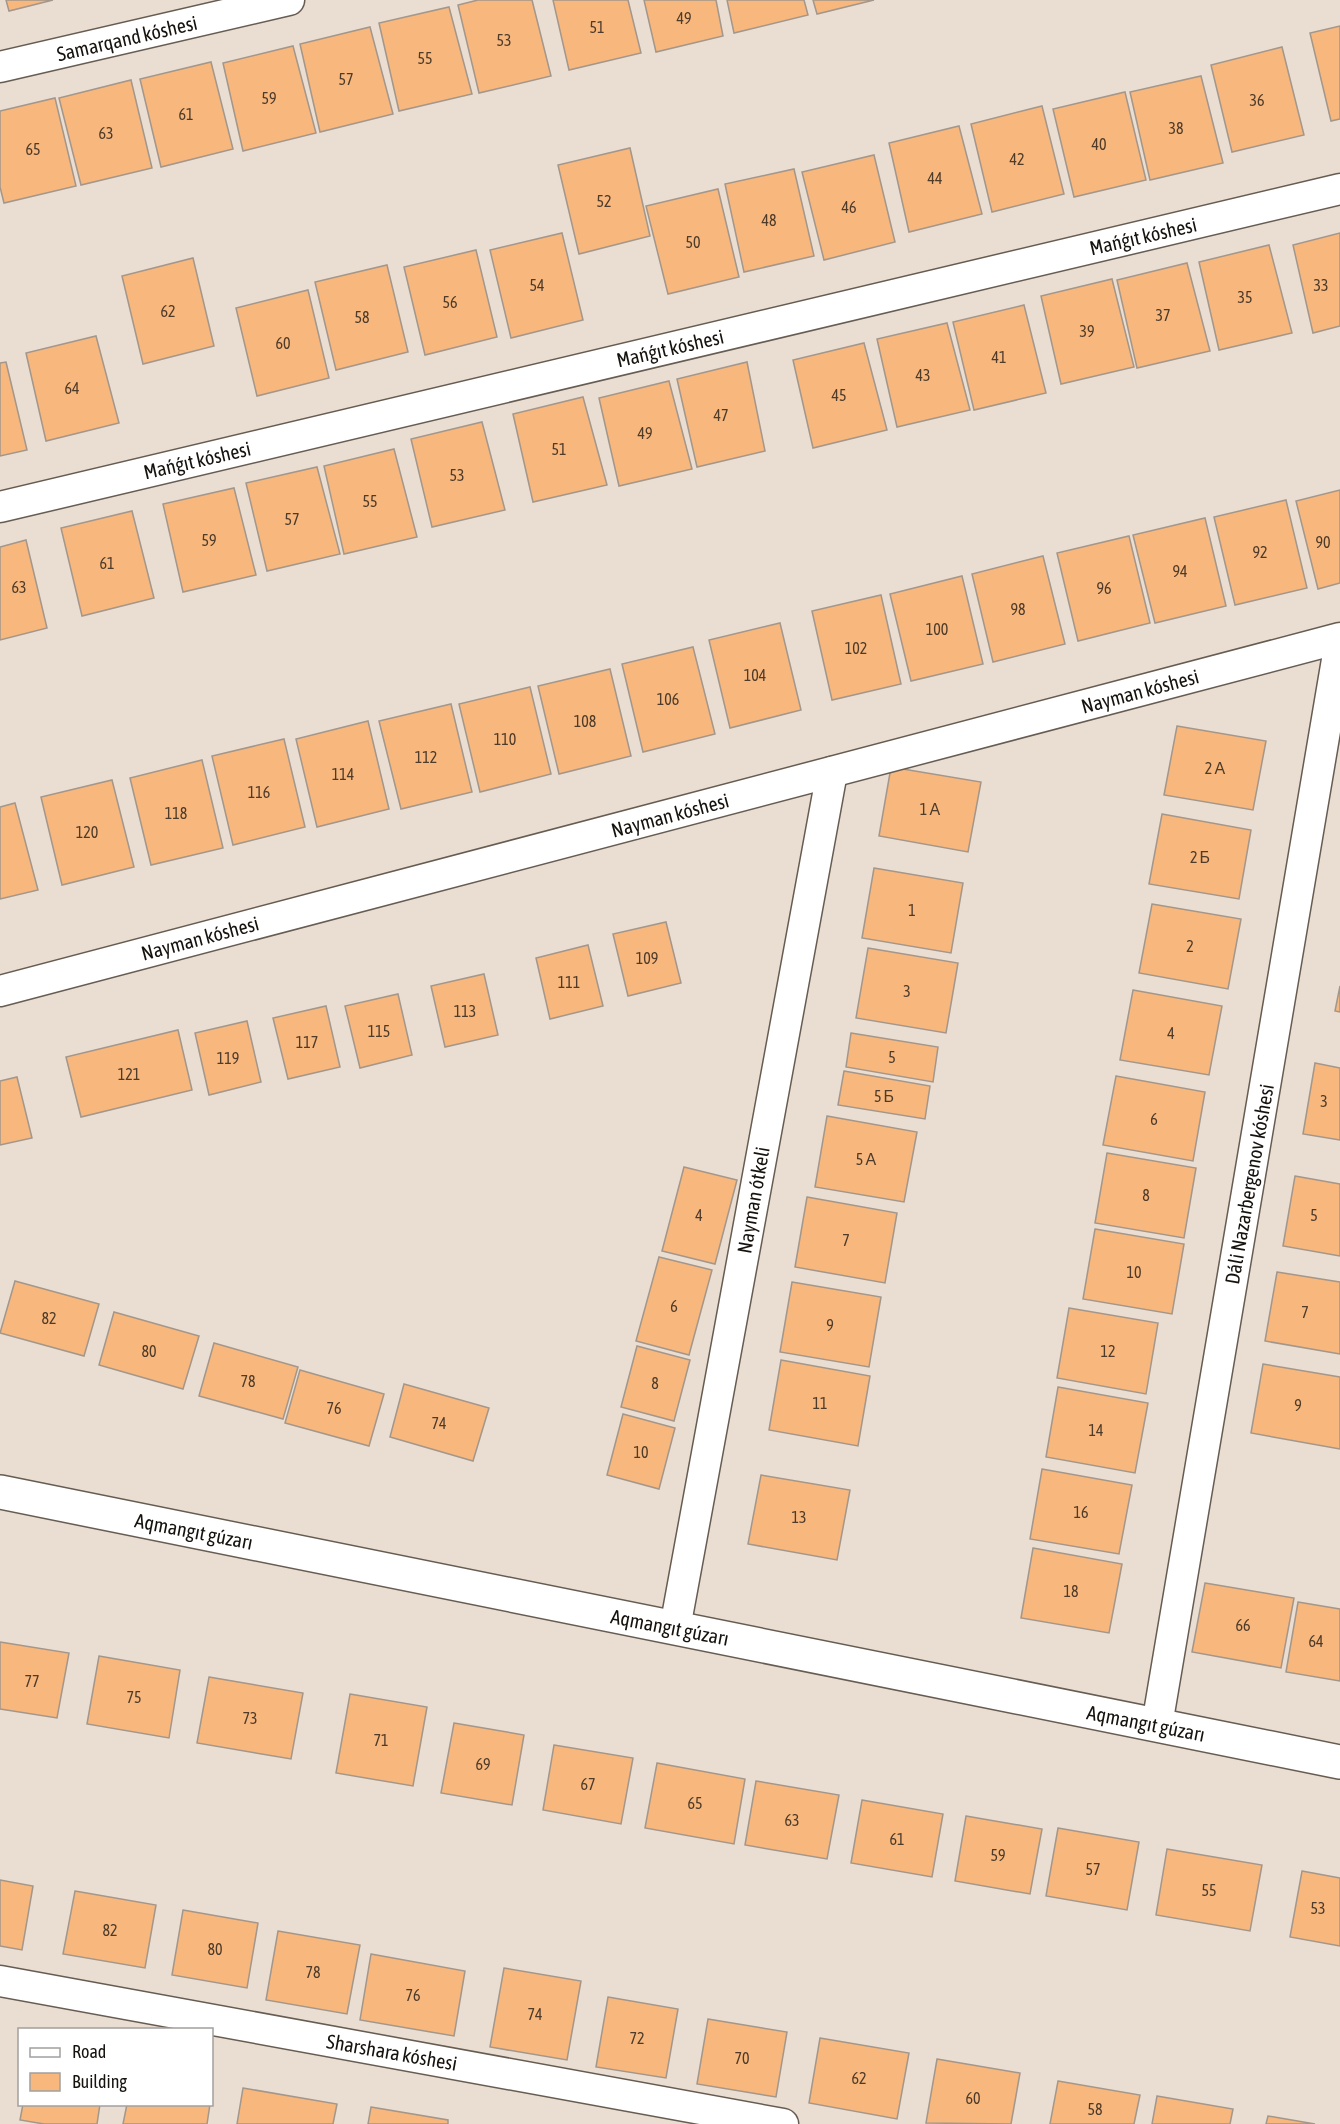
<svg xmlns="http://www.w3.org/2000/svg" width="1340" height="2124" font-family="'Asap Condensed',sans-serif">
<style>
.building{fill:#f7b77d;stroke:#a3968b;stroke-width:1.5}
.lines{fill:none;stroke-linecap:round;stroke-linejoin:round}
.street-casing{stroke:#675c52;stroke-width:33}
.secondary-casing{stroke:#675c52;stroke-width:36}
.street{stroke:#fff;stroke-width:30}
.secondary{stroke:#fff;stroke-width:33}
.labels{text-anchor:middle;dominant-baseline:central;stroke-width:5;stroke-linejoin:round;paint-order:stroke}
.number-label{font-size:16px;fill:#4e3b2a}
.street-label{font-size:20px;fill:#16120e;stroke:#fff}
</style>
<rect width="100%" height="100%" fill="#eaddd1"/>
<!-- building -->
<g class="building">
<polygon points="6,0 53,0 9,11"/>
<polygon points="478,0 532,0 551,76 479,93 458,5"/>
<polygon points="553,0 628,0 641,53 569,70"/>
<polygon points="644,0 716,0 723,36 656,52"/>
<polygon points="727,0 804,0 808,15 734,33"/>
<polygon points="813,0 874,0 817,14"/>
<polygon points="449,7 472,94 399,111 379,23"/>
<polygon points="1340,26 1340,119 1331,121 1310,33"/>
<polygon points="370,27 393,114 320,132 300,44"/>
<polygon points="293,46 316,133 243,151 223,63"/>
<polygon points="1282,47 1304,135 1232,152 1211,65"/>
<polygon points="211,62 233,149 161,167 140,79"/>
<polygon points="1201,76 1223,163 1150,180 1130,92"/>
<polygon points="131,80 152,168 81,185 59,98"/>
<polygon points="1125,92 1146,180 1074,197 1053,109"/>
<polygon points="55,98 76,186 4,203 0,187 0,111"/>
<polygon points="1042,106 1064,194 992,212 971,124"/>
<polygon points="959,126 982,214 909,232 889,143"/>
<polygon points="630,148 650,236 579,254 558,165"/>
<polygon points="874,155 895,242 824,260 802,172"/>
<polygon points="794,169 814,256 744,272 725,184"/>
<polygon points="718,189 739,277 668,294 646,206"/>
<polygon points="562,233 583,320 511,338 490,250"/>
<polygon points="1340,233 1340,326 1313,333 1293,245"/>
<polygon points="1269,245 1292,333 1219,350 1199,262"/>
<polygon points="476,250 497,337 425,355 404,267"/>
<polygon points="193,258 214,346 143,364 122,276"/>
<polygon points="1187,263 1210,351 1137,368 1117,280"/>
<polygon points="387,265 408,352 336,370 315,282"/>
<polygon points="1112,279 1134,367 1061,384 1041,296"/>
<polygon points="308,290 329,378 257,396 236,308"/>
<polygon points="1024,305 1046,393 974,410 953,322"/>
<polygon points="947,323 970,410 897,427 877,339"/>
<polygon points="96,336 119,423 46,441 26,353"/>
<polygon points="864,343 887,430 813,448 793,360"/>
<polygon points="6,362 27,450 0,456 0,363"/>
<polygon points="747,362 765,451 697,467 677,379"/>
<polygon points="669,381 692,469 619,486 599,398"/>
<polygon points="583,397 607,485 533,502 513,414"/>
<polygon points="482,422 505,510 432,527 411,439"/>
<polygon points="394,449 417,537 344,554 324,466"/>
<polygon points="317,467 340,554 267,571 246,483"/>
<polygon points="234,488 256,575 183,592 163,504"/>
<polygon points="1340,490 1340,583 1318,589 1296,501"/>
<polygon points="1286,500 1307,588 1235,605 1214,517"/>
<polygon points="132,511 154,598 82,616 61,528"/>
<polygon points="1205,518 1226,606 1155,623 1133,535"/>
<polygon points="1129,536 1150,623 1078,641 1057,553"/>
<polygon points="26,540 47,628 0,640 0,547"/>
<polygon points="1043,556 1065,644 993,662 972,574"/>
<polygon points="962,576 983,664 911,681 890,594"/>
<polygon points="881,595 901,684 832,700 812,611"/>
<polygon points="780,623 801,710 730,728 709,640"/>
<polygon points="693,647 715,734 643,752 622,664"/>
<polygon points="610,669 631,756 559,774 538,686"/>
<polygon points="530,687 551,774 480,792 459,704"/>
<polygon points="451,704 472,792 401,809 379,721"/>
<polygon points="368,721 389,809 317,827 296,739"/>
<polygon points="1177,726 1266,741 1253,810 1164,795"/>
<polygon points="284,739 305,827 233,845 212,756"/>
<polygon points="202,760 223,848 151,865 130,778"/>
<polygon points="891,767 981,782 968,852 879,836"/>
<polygon points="112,780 134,867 62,885 41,797"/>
<polygon points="15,803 38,890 0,899 0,807"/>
<polygon points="1162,814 1251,830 1239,899 1149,884"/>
<polygon points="874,868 963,883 951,953 862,938"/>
<polygon points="1152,904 1241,919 1228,989 1139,973"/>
<polygon points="666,922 681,983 628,996 613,934"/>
<polygon points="588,945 603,1006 550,1019 536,958"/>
<polygon points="868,948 958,963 946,1033 856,1018"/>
<polygon points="484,974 498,1035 445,1047 431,986"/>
<polygon points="1340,986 1340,1012 1335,1011"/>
<polygon points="1133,990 1222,1006 1209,1075 1120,1060"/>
<polygon points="398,994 412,1055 360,1068 345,1006"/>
<polygon points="326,1006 340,1067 288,1079 273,1018"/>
<polygon points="247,1021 261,1082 209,1095 195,1033"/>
<polygon points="178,1030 192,1090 81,1117 66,1057"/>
<polygon points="851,1033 938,1047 933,1082 846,1067"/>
<polygon points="1315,1063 1340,1068 1340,1140 1303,1134"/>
<polygon points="844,1071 930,1086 925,1119 838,1105"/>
<polygon points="1116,1076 1205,1092 1193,1161 1103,1145"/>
<polygon points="17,1077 32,1138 0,1145 0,1081"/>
<polygon points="827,1116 917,1132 904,1202 815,1187"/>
<polygon points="1107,1153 1196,1168 1184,1238 1095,1223"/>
<polygon points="684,1167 737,1180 715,1264 662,1251"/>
<polygon points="1295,1176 1340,1184 1340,1256 1283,1246"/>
<polygon points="807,1197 897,1213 885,1283 795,1267"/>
<polygon points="1095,1229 1184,1244 1172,1314 1083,1299"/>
<polygon points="659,1257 712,1270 689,1355 636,1341"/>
<polygon points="1277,1272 1340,1282 1340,1354 1265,1341"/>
<polygon points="15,1281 99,1304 84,1356 0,1333"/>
<polygon points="792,1282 881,1297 869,1367 780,1352"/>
<polygon points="1069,1308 1158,1323 1146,1394 1057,1378"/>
<polygon points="114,1312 199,1336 183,1389 99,1365"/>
<polygon points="214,1343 298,1367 283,1419 199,1396"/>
<polygon points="637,1346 690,1360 674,1421 621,1407"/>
<polygon points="781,1360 870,1376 858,1446 769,1430"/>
<polygon points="1263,1364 1340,1377 1340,1449 1251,1433"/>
<polygon points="300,1370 384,1394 369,1446 285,1423"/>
<polygon points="404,1384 489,1408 473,1461 390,1437"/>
<polygon points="1058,1387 1148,1403 1135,1473 1046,1457"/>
<polygon points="623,1414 675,1428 659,1489 607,1475"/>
<polygon points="1042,1469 1132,1485 1119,1554 1030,1539"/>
<polygon points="761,1475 850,1490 837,1560 748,1544"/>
<polygon points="1033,1548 1122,1564 1109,1633 1021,1618"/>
<polygon points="1205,1583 1294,1598 1281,1668 1192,1652"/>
<polygon points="1298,1602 1340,1609 1340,1681 1286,1672"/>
<polygon points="0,1642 69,1653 57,1718 0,1709"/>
<polygon points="99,1656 180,1670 169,1738 87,1724"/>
<polygon points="209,1677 303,1693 291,1759 197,1743"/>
<polygon points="350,1694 427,1707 413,1786 336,1773"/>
<polygon points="454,1723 524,1735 512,1805 441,1793"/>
<polygon points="554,1745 633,1758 621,1824 543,1810"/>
<polygon points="657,1763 745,1779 734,1844 645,1828"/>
<polygon points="756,1781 839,1795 827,1859 745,1845"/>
<polygon points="862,1800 943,1814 932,1877 851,1863"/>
<polygon points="966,1816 1042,1829 1030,1894 955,1881"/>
<polygon points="1058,1828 1139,1842 1127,1910 1046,1896"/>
<polygon points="1167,1849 1262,1865 1250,1931 1156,1915"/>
<polygon points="1302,1871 1340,1878 1340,1946 1290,1937"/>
<polygon points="0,1880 33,1886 22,1950 0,1946"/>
<polygon points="75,1891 156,1905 145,1968 63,1954"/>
<polygon points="183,1910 258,1923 247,1988 172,1975"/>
<polygon points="278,1931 360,1945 347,2014 266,2000"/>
<polygon points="371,1954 465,1971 454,2036 360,2020"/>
<polygon points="504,1968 581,1981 567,2060 490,2047"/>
<polygon points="608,1997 678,2009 666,2078 596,2067"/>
<polygon points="708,2019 787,2032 776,2097 697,2084"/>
<polygon points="820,2038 909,2053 897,2119 809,2103"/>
<polygon points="937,2059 1020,2073 1011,2124 926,2123"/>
<polygon points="1058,2081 1140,2095 1134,2124 1050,2124"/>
<polygon points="243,2088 337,2104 333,2124 237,2124"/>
<polygon points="1157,2096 1233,2109 1230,2124 1152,2124"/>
<polygon points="23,2104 100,2104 97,2124 44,2124 20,2120"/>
<polygon points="127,2104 210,2104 207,2124 123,2124"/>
<polygon points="371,2107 448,2120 448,2124 368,2124"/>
<polygon points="1268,2116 1315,2124 1266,2124"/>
</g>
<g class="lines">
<defs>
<g id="street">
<polyline points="0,67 289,0"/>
<polyline points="0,507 1340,189"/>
<polyline points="0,991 1340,638"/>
<polyline points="675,1628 832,772"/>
<polyline points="1157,1725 1340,642"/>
<polyline points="0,1981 783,2124"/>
</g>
<polyline id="secondary" points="0,1492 1340,1762"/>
</defs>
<!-- street casing -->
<use href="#street" class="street-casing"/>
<!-- secondary casing -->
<use href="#secondary" class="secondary-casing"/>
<!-- street -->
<use href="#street" class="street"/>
<!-- secondary -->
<use href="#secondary" class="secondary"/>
</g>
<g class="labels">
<!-- number labels -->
<g class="number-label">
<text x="684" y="18">49</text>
<text x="597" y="27">51</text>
<text x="504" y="40">53</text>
<text x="425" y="58">55</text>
<text x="346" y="79">57</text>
<text x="269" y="98">59</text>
<text x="1257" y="100">36</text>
<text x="186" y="114">61</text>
<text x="1176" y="128">38</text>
<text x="106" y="133">63</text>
<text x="1099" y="144">40</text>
<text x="33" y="149">65</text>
<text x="1017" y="159">42</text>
<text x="935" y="178">44</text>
<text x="604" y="201">52</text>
<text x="849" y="207">46</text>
<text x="769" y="220">48</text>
<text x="693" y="242">50</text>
<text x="537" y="285">54</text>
<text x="1321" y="285">33</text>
<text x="1245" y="297">35</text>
<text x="450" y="302">56</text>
<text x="168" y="311">62</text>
<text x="1163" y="315">37</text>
<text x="362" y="317">58</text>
<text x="1087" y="331">39</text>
<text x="283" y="343">60</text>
<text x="999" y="357">41</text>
<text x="923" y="375">43</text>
<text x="72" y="388">64</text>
<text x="839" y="395">45</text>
<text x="721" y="415">47</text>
<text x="645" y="433">49</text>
<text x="559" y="449">51</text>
<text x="457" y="475">53</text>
<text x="370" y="501">55</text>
<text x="292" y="519">57</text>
<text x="209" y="540">59</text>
<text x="1323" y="542">90</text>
<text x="1260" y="552">92</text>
<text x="107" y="563">61</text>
<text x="1180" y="571">94</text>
<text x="19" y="587">63</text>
<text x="1104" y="588">96</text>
<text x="1018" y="609">98</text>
<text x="937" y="629">100</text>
<text x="856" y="648">102</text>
<text x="755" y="675">104</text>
<text x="668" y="699">106</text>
<text x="585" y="721">108</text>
<text x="505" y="739">110</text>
<text x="426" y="757">112</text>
<text x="1215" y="768">2 А</text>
<text x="343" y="774">114</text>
<text x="259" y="792">116</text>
<text x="930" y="809">1 А</text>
<text x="176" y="813">118</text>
<text x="87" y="832">120</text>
<text x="1200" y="857">2 Б</text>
<text x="912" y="910">1</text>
<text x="1190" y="946">2</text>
<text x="647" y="958">109</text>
<text x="569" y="982">111</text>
<text x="907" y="991">3</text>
<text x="465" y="1011">113</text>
<text x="379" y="1031">115</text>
<text x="1171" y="1033">4</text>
<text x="307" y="1042">117</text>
<text x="892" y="1057">5</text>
<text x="228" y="1058">119</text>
<text x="129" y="1074">121</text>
<text x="884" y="1096">5 Б</text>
<text x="1324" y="1101">3</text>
<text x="1154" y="1119">6</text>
<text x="866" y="1159">5 А</text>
<text x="1146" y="1195">8</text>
<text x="699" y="1215">4</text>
<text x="1314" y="1215">5</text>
<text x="846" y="1240">7</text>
<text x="1134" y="1272">10</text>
<text x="674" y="1306">6</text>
<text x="1305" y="1312">7</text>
<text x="49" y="1318">82</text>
<text x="830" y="1325">9</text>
<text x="149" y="1351">80</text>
<text x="1108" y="1351">12</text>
<text x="248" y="1381">78</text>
<text x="655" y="1383">8</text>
<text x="820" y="1403">11</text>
<text x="1298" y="1405">9</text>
<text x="334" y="1408">76</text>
<text x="439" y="1423">74</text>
<text x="1096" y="1430">14</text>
<text x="641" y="1452">10</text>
<text x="1081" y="1512">16</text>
<text x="799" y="1517">13</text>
<text x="1071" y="1591">18</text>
<text x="1243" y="1625">66</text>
<text x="1316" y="1641">64</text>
<text x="32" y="1681">77</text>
<text x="134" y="1697">75</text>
<text x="250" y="1718">73</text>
<text x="381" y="1740">71</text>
<text x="483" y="1764">69</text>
<text x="588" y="1784">67</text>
<text x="695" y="1803">65</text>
<text x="792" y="1820">63</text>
<text x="897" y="1839">61</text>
<text x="998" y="1855">59</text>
<text x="1093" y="1869">57</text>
<text x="1209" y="1890">55</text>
<text x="1318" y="1908">53</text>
<text x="110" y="1930">82</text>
<text x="215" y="1949">80</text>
<text x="313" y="1972">78</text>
<text x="413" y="1995">76</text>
<text x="535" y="2014">74</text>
<text x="637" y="2038">72</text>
<text x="742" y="2058">70</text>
<text x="859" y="2078">62</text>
<text x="973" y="2098">60</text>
<text x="1095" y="2109">58</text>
</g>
<!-- street labels -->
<g class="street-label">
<text transform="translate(127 38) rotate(-13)">Samarqand kóshesi</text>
<text transform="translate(1143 236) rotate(-13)">Mańǵıt kóshesi</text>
<text transform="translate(670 348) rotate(-13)">Mańǵıt kóshesi</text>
<text transform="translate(197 460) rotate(-13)">Mańǵıt kóshesi</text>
<text transform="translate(1140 691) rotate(-15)">Nayman kóshesi</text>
<text transform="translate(670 815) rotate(-15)">Nayman kóshesi</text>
<text transform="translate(200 938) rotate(-15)">Nayman kóshesi</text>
<text transform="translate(1249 1184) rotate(-80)">Dáli Nazarbergenov kóshesi</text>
<text transform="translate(753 1200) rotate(-80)">Nayman ótkeli</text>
<text transform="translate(194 1531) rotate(11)">Aqmangıt gúzarı</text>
<text transform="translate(670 1627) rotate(11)">Aqmangıt gúzarı</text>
<text transform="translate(1146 1723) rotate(11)">Aqmangıt gúzarı</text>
<text transform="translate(392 2052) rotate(10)">Sharshara kóshesi</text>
</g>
</g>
<!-- legend -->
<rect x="18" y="2028" width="195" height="78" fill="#ffffff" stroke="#a2a09f" stroke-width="1.5"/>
<rect x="30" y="2048" width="30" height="9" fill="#ffffff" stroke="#a2a09f" stroke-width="1.5"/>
<text x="72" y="2058" font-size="18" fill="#16120e">Road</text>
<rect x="30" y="2073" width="30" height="18" fill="#f7b77d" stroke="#a2a09f" stroke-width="1.5"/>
<text x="72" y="2088" font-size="18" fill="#16120e">Building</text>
</svg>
